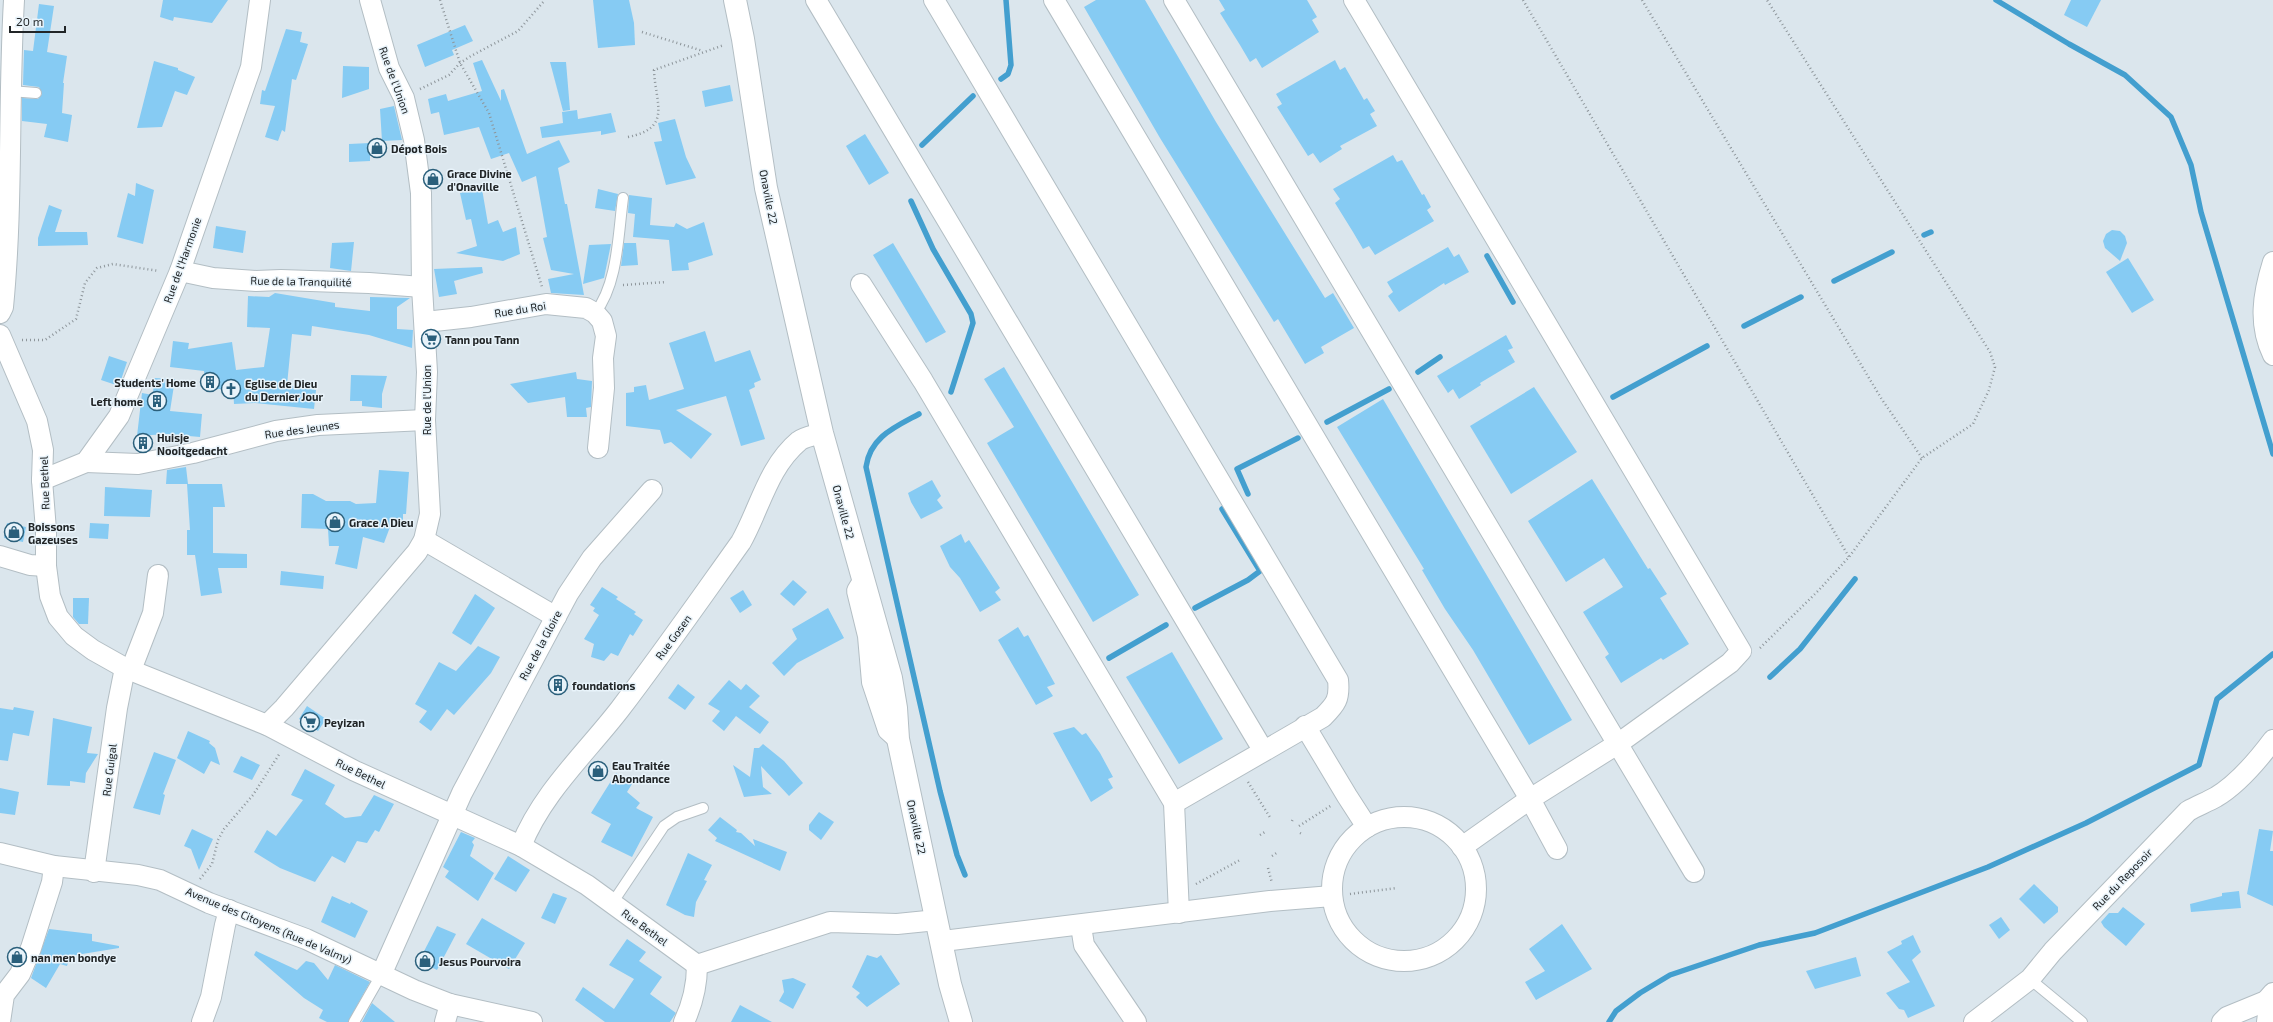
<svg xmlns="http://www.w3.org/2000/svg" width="2273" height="1022" font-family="'Exo 2',sans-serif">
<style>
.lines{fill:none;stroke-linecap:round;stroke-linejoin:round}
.stream{stroke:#439fcf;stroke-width:5.5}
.building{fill:#86cbf3}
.lane-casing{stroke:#b3bec4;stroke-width:12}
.street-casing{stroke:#b3bec4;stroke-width:22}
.secondary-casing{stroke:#b3bec4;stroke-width:24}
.path{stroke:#8e969b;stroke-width:2.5;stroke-dasharray:1 3;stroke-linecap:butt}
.lane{stroke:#fff;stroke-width:10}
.street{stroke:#fff;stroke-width:20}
.secondary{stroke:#fff;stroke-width:22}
.labels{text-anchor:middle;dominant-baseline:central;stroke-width:3;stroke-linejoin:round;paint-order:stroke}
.street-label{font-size:11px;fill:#212527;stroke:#e8f3fa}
.poi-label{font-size:11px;font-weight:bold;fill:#212527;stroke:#e8f3fa;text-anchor:start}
</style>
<rect width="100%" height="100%" fill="#dbe6ed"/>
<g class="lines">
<!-- stream -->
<g class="stream">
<polyline points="1996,0 2069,44 2125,75 2171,117 2191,165 2201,212 2273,454"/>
<polyline points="1001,79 1008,74 1011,65 1006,0"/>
<polyline points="922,145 973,96"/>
<polyline points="911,201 933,249 971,314 973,323 951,392"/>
<polyline points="1924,235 1931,232"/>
<polyline points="1487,256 1513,302"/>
<polyline points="1834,281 1892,252"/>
<polyline points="1744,326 1801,297"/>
<polyline points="1418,372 1440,357"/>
<polyline points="1613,397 1707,346"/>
<path d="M919 414C895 427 870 437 866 467L940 791 957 855 965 875"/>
<polyline points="1327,422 1389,389"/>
<polyline points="1248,494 1237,469 1298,438"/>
<polyline points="1195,608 1248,580 1260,571 1222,509 1226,507"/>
<polyline points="1109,658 1166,625"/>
<polyline points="1770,677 1800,649 1855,579"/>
<polyline points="1609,1022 1616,1011 1640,993 1670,975 1759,945 1815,933 1988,867 2086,823 2199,765 2217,699 2273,654"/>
</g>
</g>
<!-- building -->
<g class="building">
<polygon points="163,0 228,0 212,23 174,17 173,21 160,17"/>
<polygon points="593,0 629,0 634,23 635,45 598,48"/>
<polygon points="1096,0 1145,0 1216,122 1325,298 1333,293 1354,328 1321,347 1324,353 1305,364 1278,319 1274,322 1160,138 1084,7"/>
<polygon points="1219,0 1307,0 1317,17 1312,20 1319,32 1262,68 1256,58 1250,62 1240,45 1220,13 1225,10"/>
<polygon points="2071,0 2101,0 2087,27 2064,15"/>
<polygon points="39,4 54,6 47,52 67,56 63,83 64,83 62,113 72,115 68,142 44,137 47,124 22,121 22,98 38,99 42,94 39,87 23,85 24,50 33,51"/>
<polygon points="465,25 473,41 452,50 454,55 425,67 417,45"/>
<polygon points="286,29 302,32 300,42 308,44 296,80 292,79 285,132 282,130 278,141 265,137 275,106 260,104 262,90 265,91"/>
<polygon points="482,60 501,101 501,90 504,89 527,154 559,140 570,162 558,168 565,204 567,204 584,295 551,293 548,279 574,274 551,270 543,238 547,237 536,176 522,182 509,153 491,159 479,127 444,135 439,112 431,114 428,99 446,94 448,101 482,91 473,63"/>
<polygon points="1335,60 1340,70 1345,67 1364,100 1367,98 1375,111 1370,114 1377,126 1340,146 1342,149 1320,163 1313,153 1308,156 1277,107 1282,104 1276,94"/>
<polygon points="154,61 178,68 178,70 195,77 187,95 175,91 162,127 137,128"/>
<polygon points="550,62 566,62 570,110 563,111"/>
<polygon points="343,66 369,67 369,89 342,98"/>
<polygon points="730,85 733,101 705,107 702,91"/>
<polygon points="394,106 402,140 382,141 380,109"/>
<polygon points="577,110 578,119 611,113 616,132 601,135 601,131 542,138 540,127 563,123 562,112"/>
<polygon points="675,119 686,157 696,178 666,185 654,142 662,141 658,123"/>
<polygon points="865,134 889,173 869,185 846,146"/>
<polygon points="370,143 370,161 349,162 349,144"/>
<polygon points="1393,155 1397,162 1402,160 1422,195 1424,194 1431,207 1427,210 1434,221 1375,255 1369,246 1363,249 1353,232 1335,203 1340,199 1333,189"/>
<polygon points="136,183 154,190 143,244 117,237 128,193 135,196"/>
<polygon points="482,189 488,224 498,220 503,232 516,227 520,254 503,261 456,253 477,246 471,219 466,220 460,193"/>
<polygon points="598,189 618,194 615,211 595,208"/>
<polygon points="629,195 652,198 650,225 674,227 676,223 687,229 704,222 713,255 688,263 689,270 672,271 669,240 633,237 635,214 628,213"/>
<polygon points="49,205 62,210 55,232 87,232 88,245 38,246 38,238"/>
<polygon points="216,226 246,231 243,253 213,248"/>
<polygon points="2112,230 2120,231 2125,236 2127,243 2120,261 2105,248 2103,241 2106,234"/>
<polygon points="354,242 351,271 330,268 332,243"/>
<polygon points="624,243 636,243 638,265 621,266"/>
<polygon points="893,243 946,332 926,343 873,255"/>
<polygon points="611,244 604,278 583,284 589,245"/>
<polygon points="1448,247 1454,257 1459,254 1469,272 1445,285 1444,283 1399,312 1388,296 1393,292 1387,282"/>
<polygon points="2128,258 2154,300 2132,313 2106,272"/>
<polygon points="482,267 483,273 454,281 457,294 439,297 434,269"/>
<polygon points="275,293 335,303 335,307 370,311 370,297 410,298 397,307 397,329 413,330 412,348 369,335 312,326 311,336 292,334 287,385 316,390 314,409 255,403 234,404 233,388 206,390 204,371 170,367 173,341 189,343 188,349 232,342 236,370 264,367 270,328 247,327 248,296 269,297"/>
<polygon points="705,331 715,362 750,350 761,380 754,383 755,387 749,390 765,439 741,446 726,396 676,410 712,434 691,459 671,442 664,444 660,430 626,426 626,393 634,392 634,387 646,385 649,400 684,389 669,343"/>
<polygon points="1506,335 1513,348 1508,350 1515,362 1480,383 1481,385 1459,399 1453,389 1448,393 1437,376"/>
<polygon points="109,356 127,362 119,386 101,380"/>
<polygon points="1004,367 1139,595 1093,622 987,443 1014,427 984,379"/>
<polygon points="576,372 577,379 592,381 591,407 586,408 587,417 567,417 565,397 528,403 510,384"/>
<polygon points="351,375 387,376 382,394 382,408 362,406 362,401 350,401"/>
<polygon points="154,378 175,379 170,411 202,414 200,437 167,434 137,436 142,393 153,395"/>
<polygon points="1534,387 1577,452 1511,494 1470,426"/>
<polygon points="1383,399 1572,720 1529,745 1473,650 1445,609 1422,570 1424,569 1337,427"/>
<polygon points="186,467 188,484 222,484 225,507 213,507 213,553 247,554 247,568 218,568 222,593 201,596 195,555 187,555 187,530 190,530 187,484 166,484 167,470"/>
<polygon points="379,470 409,472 406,514 403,514 403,520 393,519 384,543 363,537 357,569 335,564 339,546 329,546 328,529 301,528 302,494 313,494 326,501 350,501 356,504 376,503"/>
<polygon points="1592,479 1648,569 1650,568 1667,594 1660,598 1689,644 1663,660 1661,658 1621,683 1605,657 1609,654 1583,612 1623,587 1604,558 1566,582 1528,521"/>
<polygon points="932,480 941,496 937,500 943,508 921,519 911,502 908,493"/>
<polygon points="105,487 152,490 150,517 104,516"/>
<polygon points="7,523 26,527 23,542 4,538"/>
<polygon points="90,523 109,524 108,539 89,538"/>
<polygon points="961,534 965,543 969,540 1000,588 995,592 1001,600 980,612 960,578 950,567 940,546"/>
<polygon points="281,571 324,576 323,589 280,585"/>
<polygon points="793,580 807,592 794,606 780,594"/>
<polygon points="602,587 618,597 616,599 636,612 634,614 643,620 633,636 630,634 618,656 611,653 604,661 591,657 594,644 584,639 599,615 593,611 595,608 590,605"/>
<polygon points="743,590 752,605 740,613 730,598"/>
<polygon points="475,594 495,608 471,645 452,633"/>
<polygon points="73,598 89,598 88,624 79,624 73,617"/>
<polygon points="828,608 844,638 797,663 784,676 772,663 797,639 792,629"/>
<polygon points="1018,627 1024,637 1028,635 1055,684 1047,687 1053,696 1036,705 998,640"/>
<polygon points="478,646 500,657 491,673 454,715 447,709 431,731 419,722 427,711 415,704 439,662 456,671"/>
<polygon points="1172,652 1223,739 1179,764 1126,677"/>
<polygon points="729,680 741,690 746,684 760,696 749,707 769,722 760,734 736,716 724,731 712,721 720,711 708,704"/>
<polygon points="678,684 695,697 685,710 668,698"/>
<polygon points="307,706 326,719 318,731 299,719"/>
<polygon points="14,707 34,711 29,736 13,733 8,761 0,760 0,708 13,710"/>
<polygon points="53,718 92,727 87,753 98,754 86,773 85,783 70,781 70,786 47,785"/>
<polygon points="1074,727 1082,735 1086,733 1100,753 1113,777 1108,779 1113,788 1091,802 1053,733"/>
<polygon points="188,731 210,741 209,743 215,748 220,765 211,761 204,774 177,758"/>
<polygon points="763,744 784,761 803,783 789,796 761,766 763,787 772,794 744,797 733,765 750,777 754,748 759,748"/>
<polygon points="154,752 176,760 163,794 165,795 160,815 133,808"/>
<polygon points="241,756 260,765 252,780 233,772"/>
<polygon points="305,769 335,785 325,804 345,818 361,816 374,795 394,804 379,832 375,830 367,843 357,841 345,863 332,856 315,882 280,868 254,852 267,830 276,836 303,800 291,795"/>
<polygon points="616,773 632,784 627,792 640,803 636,808 653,817 632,857 601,842 611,824 591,813"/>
<polygon points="0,788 19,792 15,815 0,813"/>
<polygon points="819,812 834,822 821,840 809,830 809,825"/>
<polygon points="720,817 737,830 736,832 741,833 755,846 753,839 787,852 780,871 715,841 717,838 708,830"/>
<polygon points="192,829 213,839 199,870 191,849 184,846"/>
<polygon points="2259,829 2273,831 2270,851 2273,851 2273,906 2247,894"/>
<polygon points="461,832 475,838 472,842 474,845 470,856 494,873 478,901 445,877 449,871 443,867"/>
<polygon points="688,853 712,865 704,880 707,881 696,902 694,917 685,915 666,905"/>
<polygon points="508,856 530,870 516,892 494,879"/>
<polygon points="2034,884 2058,907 2058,912 2044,924 2019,899"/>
<polygon points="2239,891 2241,908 2191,912 2190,904 2222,896 2222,893"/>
<polygon points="553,893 567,898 555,924 541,918"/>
<polygon points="332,896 350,904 351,902 368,911 355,938 321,922"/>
<polygon points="2123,907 2145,924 2126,946 2104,927 2101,922 2109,913 2118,913"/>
<polygon points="2001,917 2010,930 1999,939 1989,925"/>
<polygon points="482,918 525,943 509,969 466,944"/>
<polygon points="1562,924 1592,969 1536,1000 1525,982 1545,971 1529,949"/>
<polygon points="437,926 456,934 437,970 419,961"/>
<polygon points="49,929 92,934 92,941 119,946 119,948 70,956 67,966 60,964 46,988 31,978"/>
<polygon points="1913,935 1921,952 1912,960 1935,1006 1908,1018 1904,1010 1899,1009 1886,993 1910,982 1887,952 1902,944 1901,941"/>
<polygon points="627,939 646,952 639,961 662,977 650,994 676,1013 670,1022 605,1022 575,1000 583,987 614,1009 634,979 609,965"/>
<polygon points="256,951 297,970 306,961 314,963 328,980 335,965 370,982 348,1022 327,1022 319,1018 323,1010 304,998 254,955"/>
<polygon points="867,955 877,958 881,955 900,984 867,1007 856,997 860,993 852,987"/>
<polygon points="1856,957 1861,976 1815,989 1806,971"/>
<polygon points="793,978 806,984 793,1009 779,1001 784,992 782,980"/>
<polygon points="372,1003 395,1022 362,1022"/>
<polygon points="740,1005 772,1022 731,1022"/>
</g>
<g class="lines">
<defs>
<g id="lane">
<polyline points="10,91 36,93"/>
<path d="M595 313C618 284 618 235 623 198"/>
<polyline points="613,902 664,826 677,817 703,808"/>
<polyline points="2030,979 2082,1022"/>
<polyline points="354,1022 381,975"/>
</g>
<g id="street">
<polyline points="816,0 1263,750"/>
<path d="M934 0 1338 680C1340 699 1336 704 1323 717L1174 803"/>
<polyline points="1054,0 1530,799 1557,849"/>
<polyline points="1174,0 1694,872"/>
<polyline points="1354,0 1741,651 1730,663 1619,743 1530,799 1462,847"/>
<path d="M2273 262C2263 294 2258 324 2273 355"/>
<polyline points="180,271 213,278 256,281 281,280 369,283 422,287"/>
<polyline points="861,284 923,381 1174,803 1179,913"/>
<path d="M0 313 3 307C13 205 8 102 14 0"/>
<polyline points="425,322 471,317 546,304 586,308 595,313 602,321 606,336 603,358 604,388 598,448"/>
<polyline points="0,335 37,421 43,450 42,480 46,530 46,566 50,596 58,617 74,636 93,650 125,668 267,725 355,771 521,846 587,885 697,965 830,922 897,924 937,920"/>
<polyline points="86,462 138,464 193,453 276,431 318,425 425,420"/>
<polyline points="42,480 86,462 119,416 180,271 251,67 260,0"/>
<polyline points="424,540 556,617"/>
<polyline points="0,556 30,565 46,566"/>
<polyline points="860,586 857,591 868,636 872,682 888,730 898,739"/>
<polyline points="131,670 153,613 158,575"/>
<polyline points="267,725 284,708 417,552 424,540 430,514 425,420 427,372 422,287 421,193 414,140 404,98 389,68 370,0"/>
<polyline points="1305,726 1347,796 1367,827"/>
<circle cx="1404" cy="889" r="72"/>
<path d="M521 846C542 793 586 753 620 709 662 654 701 598 741 542 760 508 768 467 799 441 804 437 815 435 822 433"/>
<polyline points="0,853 54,866 138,875 160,880 209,903 306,939 414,990 450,1004 532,1022"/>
<polyline points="94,872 117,708 125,668"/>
<polyline points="1081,926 1084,945 1136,1022"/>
<polyline points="943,941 1270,901 1332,896"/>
<polyline points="381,975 462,793 568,594 592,558 652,490"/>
<polyline points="2266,1001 2268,1014 2267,1022"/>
<polyline points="0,1022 4,995 20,974 31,948 52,882 54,866"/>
<polyline points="202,1022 211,997 225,925 229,910"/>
<polyline points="445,1022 450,1004"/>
<path d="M684 1022C693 1003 697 986 697 965"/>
<path d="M1974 1022 2030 979 2053 951 2188 811C2197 806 2207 802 2216 797 2238 784 2258 760 2273 740"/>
<polyline points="2222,1022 2227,1017 2266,1001 2273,993"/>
</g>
<polyline id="secondary" points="735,0 743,39 766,188 822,433 891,678 896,708 898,739 950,984 961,1022"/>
</defs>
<!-- lane casing -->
<use href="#lane" class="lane-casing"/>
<!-- street casing -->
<use href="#street" class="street-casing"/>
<!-- secondary casing -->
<use href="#secondary" class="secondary-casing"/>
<!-- path -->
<g class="path">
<polyline points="440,0 460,63 489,113 542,287"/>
<polyline points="1523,0 1849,557"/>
<polyline points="1642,0 1881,398 1922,458"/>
<polyline points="642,32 703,51"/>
<polyline points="420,89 449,75 460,63 471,56 518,31 545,0"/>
<path d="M628 137C673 128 655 103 654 70L724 45"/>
<polyline points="623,285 666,282"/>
<polyline points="22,340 45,340 76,319 85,283 97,268 113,264 159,271"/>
<polyline points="1760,648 1818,591 1849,557 1922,458 1973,424 1989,390 1995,367 1990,352 1767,0"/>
<polyline points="1248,782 1271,819"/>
<polyline points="1292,821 1293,819"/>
<polyline points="1299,826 1332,805"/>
<polyline points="1300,833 1302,834"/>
<polyline points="1260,835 1265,832"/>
<polyline points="1272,856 1278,852"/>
<polyline points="1268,868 1272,883"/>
<polyline points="200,879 212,864 218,840 224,829 253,795 280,753"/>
<polyline points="1196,884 1240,860"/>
<polyline points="1350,894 1397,888"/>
</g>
<!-- lane -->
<use href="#lane" class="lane"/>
<!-- street -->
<use href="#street" class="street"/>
<!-- secondary -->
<use href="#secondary" class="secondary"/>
</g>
<!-- icons -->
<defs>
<symbol id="shop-ring" viewBox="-11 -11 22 22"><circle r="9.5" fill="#e8f3fa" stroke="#2a5f7b" stroke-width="1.5"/><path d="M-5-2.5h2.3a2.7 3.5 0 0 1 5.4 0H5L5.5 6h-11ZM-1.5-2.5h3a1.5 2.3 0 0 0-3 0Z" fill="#2a5f7b"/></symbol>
<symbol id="supermarket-ring" viewBox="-11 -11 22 22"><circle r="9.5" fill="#e8f3fa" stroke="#2a5f7b" stroke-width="1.5"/><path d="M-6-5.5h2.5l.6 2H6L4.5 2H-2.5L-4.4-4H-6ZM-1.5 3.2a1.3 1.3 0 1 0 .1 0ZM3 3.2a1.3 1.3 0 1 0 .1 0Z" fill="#2a5f7b"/></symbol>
<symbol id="building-ring" viewBox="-11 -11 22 22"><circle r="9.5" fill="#e8f3fa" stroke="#2a5f7b" stroke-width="1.5"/><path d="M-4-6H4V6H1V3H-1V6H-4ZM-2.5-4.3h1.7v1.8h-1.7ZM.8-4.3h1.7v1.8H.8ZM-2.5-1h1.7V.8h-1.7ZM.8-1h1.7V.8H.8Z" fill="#2a5f7b"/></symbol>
<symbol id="church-ring" viewBox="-11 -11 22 22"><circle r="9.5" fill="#e8f3fa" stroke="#2a5f7b" stroke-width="1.5"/><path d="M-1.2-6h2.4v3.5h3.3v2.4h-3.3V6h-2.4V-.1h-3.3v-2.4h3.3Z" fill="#2a5f7b"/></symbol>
</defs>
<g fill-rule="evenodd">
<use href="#shop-ring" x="366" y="137" width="22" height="22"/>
<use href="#shop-ring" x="422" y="168" width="22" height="22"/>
<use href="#supermarket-ring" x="420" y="328" width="22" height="22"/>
<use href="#building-ring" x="199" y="371" width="22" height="22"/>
<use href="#church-ring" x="220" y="378" width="22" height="22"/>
<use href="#building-ring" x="146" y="390" width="22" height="22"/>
<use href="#building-ring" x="132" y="432" width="22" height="22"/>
<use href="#shop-ring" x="324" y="511" width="22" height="22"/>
<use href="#shop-ring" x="3" y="521" width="22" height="22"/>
<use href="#building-ring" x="547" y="674" width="22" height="22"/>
<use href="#supermarket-ring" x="299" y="711" width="22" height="22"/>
<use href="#shop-ring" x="587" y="760" width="22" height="22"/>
<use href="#shop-ring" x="6" y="946" width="22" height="22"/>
<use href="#shop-ring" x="414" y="950" width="22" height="22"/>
</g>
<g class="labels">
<!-- street labels -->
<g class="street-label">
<text transform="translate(395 80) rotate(70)">Rue de l'Union</text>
<text transform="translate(769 197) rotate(79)">Onaville 22</text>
<text transform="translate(182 260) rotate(-70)">Rue de l'Harmonie</text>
<text transform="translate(301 281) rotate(1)">Rue de la Tranquilité</text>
<text transform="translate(520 309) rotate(-9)">Rue du Roi</text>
<text transform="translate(426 400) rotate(-90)">Rue de l'Union</text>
<text transform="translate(302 429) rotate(-8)">Rue des Jeunes</text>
<text transform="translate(44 483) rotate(-92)">Rue Bethel</text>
<text transform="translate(844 512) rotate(75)">Onaville 22</text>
<text transform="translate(673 637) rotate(-54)">Rue Gosen</text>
<text transform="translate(540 645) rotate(-62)">Rue de la Gloire</text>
<text transform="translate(109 770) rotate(-83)">Rue Guigal</text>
<text transform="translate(361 773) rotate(26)">Rue Bethel</text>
<text transform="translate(917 827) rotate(78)">Onaville 22</text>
<text transform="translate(2122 879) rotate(-46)">Rue du Reposoir</text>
<text transform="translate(269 925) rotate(23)">Avenue des Citoyens (Rue de Valmy)</text>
<text transform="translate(645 927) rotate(36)">Rue Bethel</text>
</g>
<!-- poi labels -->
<g class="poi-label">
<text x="391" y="148">Dépot Bois</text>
<text x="447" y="173">Grace Divine<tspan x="447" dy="13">d'Onaville</tspan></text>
<text x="445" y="339">Tann pou Tann</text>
<text x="196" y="382" text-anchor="end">Students' Home</text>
<text x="245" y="383">Eglise de Dieu<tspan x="245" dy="13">du Dernier Jour</tspan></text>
<text x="143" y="401" text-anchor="end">Left home</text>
<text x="157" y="437">Huisje<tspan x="157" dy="13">Nooitgedacht</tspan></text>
<text x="349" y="522">Grace A Dieu</text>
<text x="28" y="526">Boissons<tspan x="28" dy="13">Gazeuses</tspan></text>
<text x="572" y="685">foundations</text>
<text x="324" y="722">Peyizan</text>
<text x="612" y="765">Eau Traitée<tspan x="612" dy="13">Abondance</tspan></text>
<text x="31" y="957">nan men bondye</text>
<text x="439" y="961">Jesus Pourvoira</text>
</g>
</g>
<!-- scale -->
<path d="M10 26v6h55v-6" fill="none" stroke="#212527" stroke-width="2"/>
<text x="16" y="26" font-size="12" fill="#212527" stroke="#e8f3fa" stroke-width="3" paint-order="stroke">20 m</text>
</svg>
